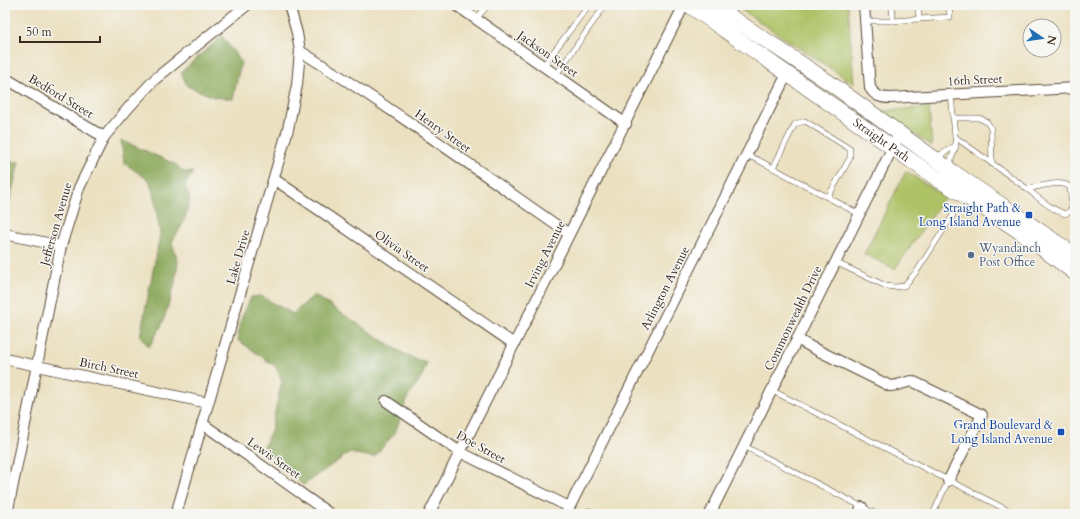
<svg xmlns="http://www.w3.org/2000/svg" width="1080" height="519" font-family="Cardo,serif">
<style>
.green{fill:#adc165;stroke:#747642}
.forest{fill:#8aa75a;stroke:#62683c}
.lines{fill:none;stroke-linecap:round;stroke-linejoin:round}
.lane-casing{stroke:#554536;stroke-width:6}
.street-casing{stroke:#554536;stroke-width:12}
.secondary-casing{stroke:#554536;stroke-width:16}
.lane{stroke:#fff;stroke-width:5}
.street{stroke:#fff;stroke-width:10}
.secondary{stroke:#fff;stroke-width:15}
.transit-dot{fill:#1a4fb4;stroke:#f6f6f2;stroke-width:1.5}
.service-dot{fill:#5c6f8a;stroke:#f6f6f2;stroke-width:1.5}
.labels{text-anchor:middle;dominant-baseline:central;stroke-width:3;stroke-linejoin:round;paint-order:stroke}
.street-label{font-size:12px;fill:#3b2a1e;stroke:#f6f6f2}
.transit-label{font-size:12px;fill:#164399;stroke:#f6f6f2;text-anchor:end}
.service-label{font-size:12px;fill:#4e5e75;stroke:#f6f6f2;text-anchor:start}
</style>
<rect width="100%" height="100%" fill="#f6f6f2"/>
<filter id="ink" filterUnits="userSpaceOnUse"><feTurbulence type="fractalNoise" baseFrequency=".025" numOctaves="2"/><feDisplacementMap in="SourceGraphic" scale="8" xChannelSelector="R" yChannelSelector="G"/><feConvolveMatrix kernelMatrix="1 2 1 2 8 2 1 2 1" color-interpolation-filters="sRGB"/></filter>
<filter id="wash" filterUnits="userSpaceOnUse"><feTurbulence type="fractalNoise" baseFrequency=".012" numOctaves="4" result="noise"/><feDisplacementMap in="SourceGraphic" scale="16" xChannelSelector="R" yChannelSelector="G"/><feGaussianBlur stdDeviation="0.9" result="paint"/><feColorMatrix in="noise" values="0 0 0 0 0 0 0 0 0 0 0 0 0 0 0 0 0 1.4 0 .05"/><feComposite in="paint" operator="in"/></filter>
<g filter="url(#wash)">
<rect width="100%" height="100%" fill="#ebe0c0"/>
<!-- green -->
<g class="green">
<polygon points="742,5 848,5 854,84 740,9"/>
<polygon points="929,107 932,146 881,111"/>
<polygon points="906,171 945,197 895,269 864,254"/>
</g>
<!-- forest -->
<g class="forest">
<polygon points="222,36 241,62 233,99 214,97 187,86 181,72"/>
<polygon points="121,140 175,164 184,172 193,172 185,186 190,199 186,216 182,225 172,242 178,262 174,287 162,325 149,347 140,336 160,235 156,206 150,181 124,163"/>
<polygon points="5,162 19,162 5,221"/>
<polygon points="314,295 399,351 415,359 427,363 422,376 408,397 395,433 374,457 349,453 303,485 277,462 264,446 271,430 282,380 275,366 238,340 240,322 251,297 261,296 293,314"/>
</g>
</g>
<g filter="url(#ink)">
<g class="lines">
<defs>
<g id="lane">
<polyline points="892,5 893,21"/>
<polyline points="476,19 488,5"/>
<polyline points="919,19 950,17 949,5"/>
<polyline points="865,21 893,21 919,19 918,5"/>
<polyline points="543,66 589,5"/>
<polyline points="556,75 605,5"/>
<polyline points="951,95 956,146 950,162 952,166"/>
<polyline points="953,118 979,118 987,122 991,129 992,164"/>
<path d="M955 137C979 154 1003 171 1026 188 1039 198 1050 209 1065 214L1070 211 1072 207 1070 187C1060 179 1038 187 1027 189"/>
<polyline points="746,155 758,160 859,214"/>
<polyline points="935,156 942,154 955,146"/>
<polyline points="773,168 795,124 805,121 850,149 850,158 828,197"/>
<polyline points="835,262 886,286 895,287 904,286 917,271 953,215"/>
<polyline points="771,390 1015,514"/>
<polyline points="744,446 876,514"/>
<polyline points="933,514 948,481"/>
</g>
<g id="street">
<polyline points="456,5 626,124"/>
<path d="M864 5 870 88C875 96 881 98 890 98L1075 88"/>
<path d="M300 51C392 108 480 172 569 234"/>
<polyline points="5,78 104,137"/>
<polyline points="274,179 514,344"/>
<polyline points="5,234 61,246"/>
<path d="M797 339 813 348 890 386C898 386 905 382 912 381L982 415 948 481"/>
<polyline points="5,359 208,403"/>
<polyline points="386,401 460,452 569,507"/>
<polyline points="203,424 330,514"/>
<polyline points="7,514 61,246 79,188 104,137 130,106 155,79 247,5"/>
<polyline points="176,514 288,129 297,85 300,51 297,33 289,5"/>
<path d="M429 514C514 344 600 175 684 5"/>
<polyline points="566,514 787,74"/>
<polyline points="589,514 590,514"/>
<polyline points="710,514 900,133"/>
<polyline points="858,514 862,507"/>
</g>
<g id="secondary">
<path id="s1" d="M689 5 936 178 970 199 1019 231 1075 273"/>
<polyline points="713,5 830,83 953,172 1075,255"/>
</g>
</defs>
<!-- lane casing -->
<use href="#lane" class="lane-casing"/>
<!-- street casing -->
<use href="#street" class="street-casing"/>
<!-- secondary casing -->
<use href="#secondary" class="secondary-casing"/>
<!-- lane -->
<use href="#lane" class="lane"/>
<!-- street -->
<use href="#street" class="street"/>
<!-- secondary -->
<use href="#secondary" class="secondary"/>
</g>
</g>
<!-- markers -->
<g class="transit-dot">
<rect x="1025" y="211" width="8" height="8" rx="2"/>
<rect x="1057" y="428" width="8" height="8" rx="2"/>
</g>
<circle class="service-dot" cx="971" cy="255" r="4"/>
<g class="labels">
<!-- street labels -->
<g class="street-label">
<text transform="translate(548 54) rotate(35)">Jackson Street</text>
<text transform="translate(975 80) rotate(-3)">16th Street</text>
<text transform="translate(61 96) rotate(31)">Bedford Street</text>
<text transform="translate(443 131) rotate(35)">Henry Street</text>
<text stroke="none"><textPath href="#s1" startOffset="235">Straight Path</textPath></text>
<text transform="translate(56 224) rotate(-74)">Jefferson Avenue</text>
<text transform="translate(402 251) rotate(35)">Olivia Street</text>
<text transform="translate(545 254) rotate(-63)">Irving Avenue</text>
<text transform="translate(238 257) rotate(-74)">Lake Drive</text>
<text transform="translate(665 288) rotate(-63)">Arlington Avenue</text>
<text transform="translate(793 318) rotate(-64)">Commonwealth Drive</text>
<text transform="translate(109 368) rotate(12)">Birch Street</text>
<text transform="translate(481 447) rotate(29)">Doe Street</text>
<text transform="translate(274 458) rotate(35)">Lewis Street</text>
</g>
<!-- transit labels -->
<g class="transit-label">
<text x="1021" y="208">Straight Path &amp;<tspan x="1021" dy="14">Long Island Avenue</tspan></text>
<text x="1053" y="425">Grand Boulevard &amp;<tspan x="1053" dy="14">Long Island Avenue</tspan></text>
</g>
<!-- service labels -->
<g class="service-label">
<text x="979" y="248">Wyandanch<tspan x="979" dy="14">Post Office</tspan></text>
</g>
</g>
<!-- margin -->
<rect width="1080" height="519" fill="none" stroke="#f6f6f2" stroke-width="20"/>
<!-- north arrow -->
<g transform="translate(1042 38) rotate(103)"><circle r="19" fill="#f6f6f2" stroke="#aba49d"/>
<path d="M0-3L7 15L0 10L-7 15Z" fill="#1f6fb2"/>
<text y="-6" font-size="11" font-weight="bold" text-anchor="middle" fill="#3b2a1e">N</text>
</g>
<!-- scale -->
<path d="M20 36v6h80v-6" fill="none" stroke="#3b2a1e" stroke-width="2"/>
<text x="26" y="36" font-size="12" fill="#3b2a1e" stroke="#f6f6f2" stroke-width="3" paint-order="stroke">50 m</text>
</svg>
